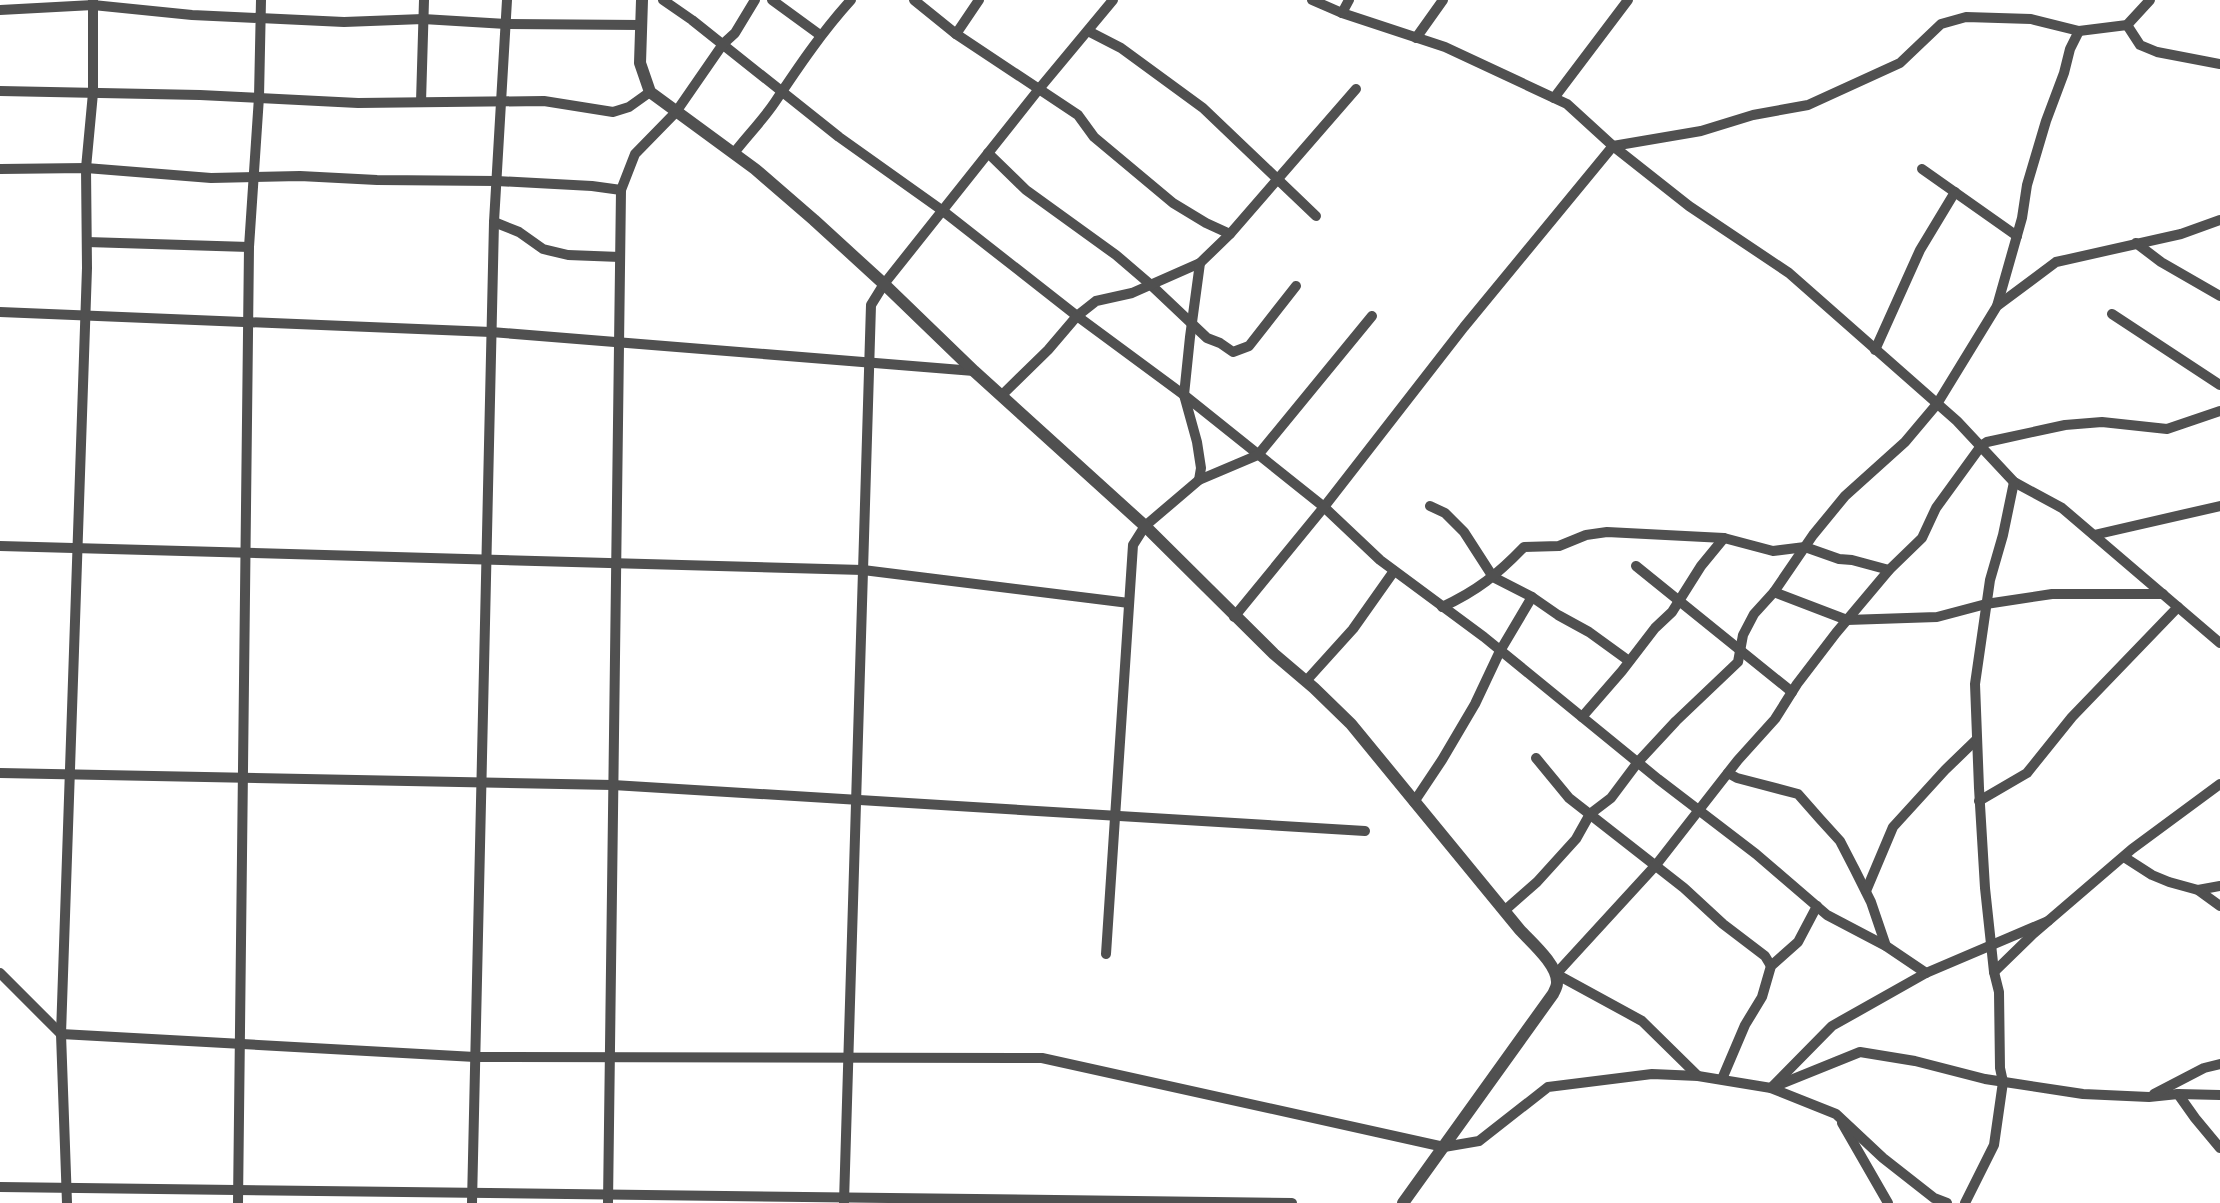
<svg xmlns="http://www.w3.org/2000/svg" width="2220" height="1203" font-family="'DejaVu Sans',sans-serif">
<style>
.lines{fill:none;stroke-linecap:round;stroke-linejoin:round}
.minor{stroke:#505050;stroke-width:10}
.tertiary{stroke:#505050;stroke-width:12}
</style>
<rect width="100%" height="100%" fill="#fff"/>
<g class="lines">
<!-- minor -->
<g class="minor">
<polyline points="663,0 692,20 839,137 943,211 1077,316 1184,395 1324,507 1380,560 1484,637 1658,779 1756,854 1827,915 1886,946 1926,973"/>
<polyline points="772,0 820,35"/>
<polyline points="914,0 956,34 1078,115 1094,137 1173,203 1206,223 1230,234"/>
<polyline points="1312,0 1342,13 1445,47 1567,104 1613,146 1689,206 1789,273 1957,421 2014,482 2062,508 2220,643"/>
<polyline points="0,10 93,5 192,15 344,22 423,19 506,24 641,25"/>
<polyline points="1342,13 1349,0"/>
<polyline points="2127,25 2140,45 2157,52 2220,64"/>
<polyline points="1088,31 1121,48 1203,108 1316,216"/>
<polyline points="956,34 979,0"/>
<polyline points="1416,38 1443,0"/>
<polyline points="0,91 200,95 358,103 544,101 613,112 629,107 650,92"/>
<polyline points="1554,98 1628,0"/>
<polyline points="421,102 424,0"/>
<path d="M734 153C747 136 763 120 775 102 799 66 822 32 851 0"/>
<polyline points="988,153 1026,190 1116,255 1151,285 1207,338 1220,343 1233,352 1249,346 1296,286"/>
<polyline points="0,169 86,168 211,178 300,176 377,180 497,181 592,186 621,190"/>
<polyline points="1922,169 2017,236"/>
<polyline points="494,222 519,232 543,249 568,255 620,257"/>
<polyline points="87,242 249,247"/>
<polyline points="2136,243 2161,262 2220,296"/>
<polyline points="1997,306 2022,218 2027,185 2046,121 2064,73 2070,49 2079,31"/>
<polyline points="0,312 491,332 974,371"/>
<polyline points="2112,314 2220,385"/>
<polyline points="1875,350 1920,250 1955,192"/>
<polyline points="1002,395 1048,350 1077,316 1096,301 1132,293 1200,263 1230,234 1356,89"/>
<polyline points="1199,480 1201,468 1197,442 1184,395 1190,337 1200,263"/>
<polyline points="1430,506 1445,513 1464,532 1493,577 1532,597 1558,615 1589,632 1629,661"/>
<polyline points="2094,535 2220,506"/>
<polyline points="0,546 863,570 1129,603"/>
<polyline points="1636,566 1792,692"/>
<polyline points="1774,592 1847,620 1937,617 1986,604 2052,594 2163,594"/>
<path d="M1442 607C1477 591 1498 574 1524 547L1559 546 1586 535 1607 532 1724 538 1773 551 1805 547 1839 559 1852 560 1889 570"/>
<polyline points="1234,617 1324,507 1464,327 1613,146 1701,131 1753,115 1808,105 1900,63 1941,24 1966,17 2031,19 2079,31 2127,25 2150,0"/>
<polyline points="1306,681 1353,629 1394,571"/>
<polyline points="1582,717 1622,671 1655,628 1672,612 1701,566 1724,538"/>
<polyline points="1536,758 1569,798 1684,888 1723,924 1765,956 1771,966"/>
<polyline points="0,773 613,785 1365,831"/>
<polyline points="1728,773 1737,778 1798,794 1820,819 1840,841 1855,870 1871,902 1886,946"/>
<polyline points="1979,801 2027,773 2072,717 2178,607"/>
<polyline points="1414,802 1442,760 1475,704 1500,651 1532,597"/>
<polyline points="2124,857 2152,875 2169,882 2198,890 2220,906"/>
<polyline points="2198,890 2220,886"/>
<polyline points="1866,891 1893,827 1945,770 1977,739"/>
<polyline points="1504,911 1537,882 1576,839 1590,814 1611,798 1638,762 1676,721 1738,662 1743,635 1754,614 1774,592 1813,535 1845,496 1905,442 1937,404 1997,306 2056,262 2181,234 2220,220"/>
<polyline points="1106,954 1133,545 1145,526 1199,480 1258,455 1372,316"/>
<polyline points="1994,972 2033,934 2132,849 2220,784"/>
<polyline points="0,973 61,1034 475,1057 1042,1058 1444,1147 1479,1141 1548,1087 1652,1074 1698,1076 1771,1088 1860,1052 1915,1061 1985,1079 2083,1094 2149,1097 2178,1094 2220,1095"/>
<polyline points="1698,1076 1642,1021 1556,974 1656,865 1738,760 1775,719 1797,684 1836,633 1889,570 1922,538 1936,508 1981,446 1987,442 2065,425 2102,422 2167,429 2220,411"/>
<polyline points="1722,1079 1745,1025 1762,997 1771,966 1798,942 1817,906"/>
<polyline points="2154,1094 2204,1068 2220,1064"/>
<polyline points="2178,1094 2195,1118 2220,1148"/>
<polyline points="1842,1123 1888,1203"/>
<polyline points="0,1187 1292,1203"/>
<polyline points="844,1202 871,305 884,284 1039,89 1113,0"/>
<polyline points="67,1203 61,1034 87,268 86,168 93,93 93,0"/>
<polyline points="238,1203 249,247 259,97 261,0"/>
<polyline points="472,1203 494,222 507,0"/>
<polyline points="608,1203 621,190 635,154 676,112 723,44 735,33 755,0"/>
<polyline points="1947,1203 1934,1198 1883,1158 1836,1114 1771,1088 1832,1026 1926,973 2048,921"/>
<polyline points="1965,1203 1994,1145 2003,1082 2000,1068 1999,992 1994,972 1985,888 1979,788 1975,684 1990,580 2003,535 2014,482"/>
</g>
<!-- tertiary -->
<path class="tertiary" d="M642 0 640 63 650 92 755 169 814 220 884 284 974 371 1145 526 1274 654 1314 688 1351 724 1520 930C1531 942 1558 965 1557 983 1557 987 1555 990 1553 994L1403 1203"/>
</g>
</svg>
